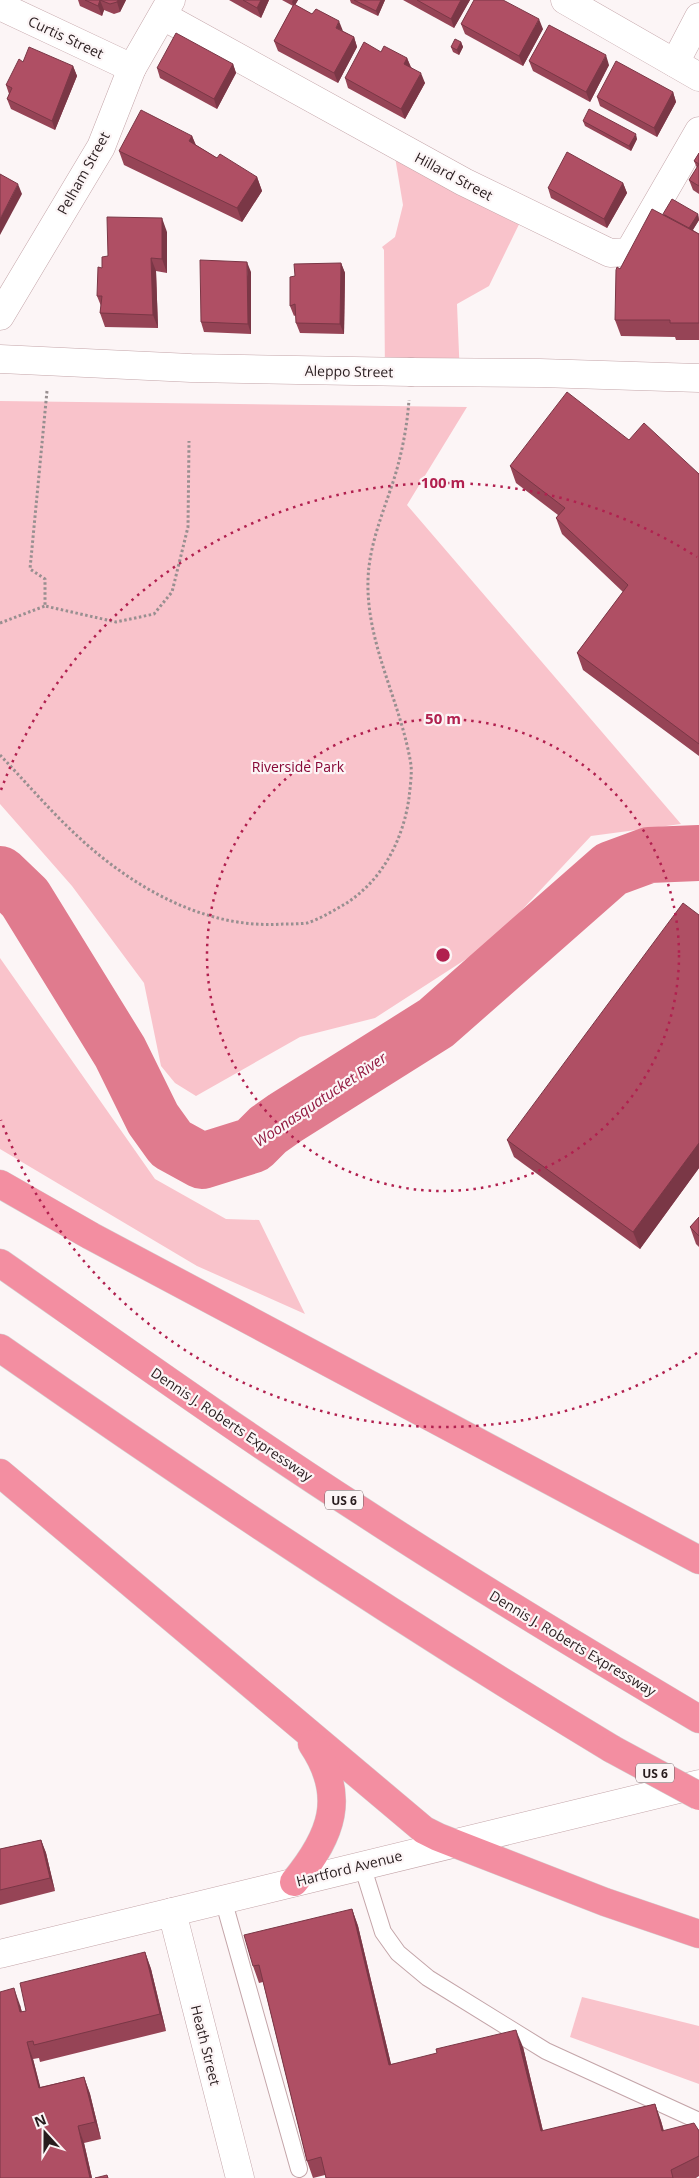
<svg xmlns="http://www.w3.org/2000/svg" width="699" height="2178" font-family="'Open Sans',sans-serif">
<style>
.green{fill:#f9c3cb}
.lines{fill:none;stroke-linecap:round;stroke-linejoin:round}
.river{stroke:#e07b8e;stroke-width:56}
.service-casing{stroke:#c4a5a9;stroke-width:18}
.minor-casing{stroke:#c4a5a9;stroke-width:29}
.tertiary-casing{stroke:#c4a5a9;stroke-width:29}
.secondary-casing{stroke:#c4a5a9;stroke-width:29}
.motorway-casing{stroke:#d4d2d2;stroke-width:29}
.path{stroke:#988f90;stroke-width:3;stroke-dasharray:2.5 2.5;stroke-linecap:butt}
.service{stroke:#fff;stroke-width:16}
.minor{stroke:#fff;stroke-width:28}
.tertiary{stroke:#fff;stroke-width:28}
.secondary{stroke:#fff;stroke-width:28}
.motorway{stroke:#f38ea1;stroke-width:28}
.motorway-bridge-casing{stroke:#d4d2d2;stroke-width:29;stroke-linecap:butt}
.motorway-bridge{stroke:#f38ea1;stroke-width:28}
.wall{fill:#964456}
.shaded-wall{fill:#7a3746}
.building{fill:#af4f64;stroke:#7a3746}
.ring{fill:none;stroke:#b1204f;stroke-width:2.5;stroke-dasharray:2.5 5}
.labels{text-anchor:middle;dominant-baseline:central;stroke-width:4.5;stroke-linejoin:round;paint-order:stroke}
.shield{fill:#fcf5f6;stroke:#685d5f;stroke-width:1}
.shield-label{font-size:12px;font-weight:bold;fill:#281c1e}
.street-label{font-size:14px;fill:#281c1e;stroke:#fcf5f6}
.park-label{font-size:14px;fill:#870837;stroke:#fcf5f6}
.water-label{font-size:15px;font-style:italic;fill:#931a41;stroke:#fcf5f6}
.centre{fill:#b1204f;stroke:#fcf5f6;stroke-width:2.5}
.ring-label{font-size:15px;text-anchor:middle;font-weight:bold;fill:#b1204f;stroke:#fcf5f6;stroke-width:4.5;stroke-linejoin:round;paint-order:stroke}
</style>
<rect width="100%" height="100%" fill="#fcf5f6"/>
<!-- green -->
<g class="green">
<polygon points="392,139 523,216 489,286 457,304 460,378 385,379 384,250 382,247 395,237 403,205"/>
<polygon points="0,401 467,407 407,505 681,824 591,836 491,943 375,1018 300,1037 196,1096 175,1083 161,1066 144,983 72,886 0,804"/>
<polygon points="0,958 155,1179 226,1219 259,1220 305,1314 197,1266 0,1149"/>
<polygon points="582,1997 699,2026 699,2084 570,2037"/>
</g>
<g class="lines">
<!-- river -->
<polyline class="river" points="0,874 25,898 120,1052 153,1119 171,1144 202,1161 253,1145 268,1130 285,1118 436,1023 611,869 649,855 699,853"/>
<defs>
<g id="service">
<polyline points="362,1865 383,1932 398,1953 428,1978 546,2051 699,2121"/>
<polyline points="223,1899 299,2169"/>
</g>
<g id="minor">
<polyline points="0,6 132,68"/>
<polyline points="163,16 464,182 610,253 629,252 699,131"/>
<polyline points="675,63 699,17"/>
<polyline points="0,316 101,147 132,68 171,0"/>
<polyline points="0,359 191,368 411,372"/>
<polyline points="172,1912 240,2178"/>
</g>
<polyline id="tertiary" points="411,372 540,373 699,378"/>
<g id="secondary">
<polyline points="565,0 699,77"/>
<polyline points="0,1954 699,1784"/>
</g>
<g id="motorway">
<polyline points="0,1184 91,1236 699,1560"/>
<path d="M0 1263C120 1347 240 1433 363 1512 473 1584 586 1652 699 1719"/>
<path d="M0 1348C200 1488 403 1623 612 1749"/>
<polyline points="0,1473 424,1830 438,1837 605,1902 699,1934"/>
<path d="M294 1882C332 1836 347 1796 312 1744"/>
</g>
</defs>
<!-- service casing -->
<use href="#service" class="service-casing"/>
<!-- minor casing -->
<use href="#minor" class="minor-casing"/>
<!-- tertiary casing -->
<use href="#tertiary" class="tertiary-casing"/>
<!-- secondary casing -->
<use href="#secondary" class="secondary-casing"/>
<!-- motorway casing -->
<use href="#motorway" class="motorway-casing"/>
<!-- path -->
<g class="path">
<polyline points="47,391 30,569 45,579 45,606 116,622 154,614 172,592 188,527 189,441"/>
<polyline points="0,623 45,606"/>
<path d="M0 755C23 779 45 805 69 828 125 883 202 930 283 924 291 924 299 924 307 923 320 919 333 911 345 904 382 881 403 840 409 798 410 788 412 775 411 765 401 702 366 644 368 580 369 545 383 513 394 479 402 453 407 427 409 400"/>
</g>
<!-- service -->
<use href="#service" class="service"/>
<!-- minor -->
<use href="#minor" class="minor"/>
<!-- tertiary -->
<use href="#tertiary" class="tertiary"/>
<!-- secondary -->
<use href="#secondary" class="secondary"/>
<!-- motorway -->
<use href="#motorway" class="motorway"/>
<defs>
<polyline id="motorway-bridge" points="612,1749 699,1796"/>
</defs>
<!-- motorway-bridge casing -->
<use href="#motorway-bridge" class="motorway-bridge-casing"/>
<!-- motorway-bridge -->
<use href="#motorway-bridge" class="motorway-bridge"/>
</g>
<!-- wall -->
<g class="wall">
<polygon points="78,0 126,0 120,12 114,14 104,10 102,16 80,6"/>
<polygon points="229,0 269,0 261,18"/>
<polygon points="282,0 298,0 295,5 354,37 357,47 338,83 278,51 274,41 293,6"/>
<polygon points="350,0 385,0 378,16 351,3"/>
<polygon points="403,0 470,0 454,28"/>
<polygon points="461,24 543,29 523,66 465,34"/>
<polygon points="461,42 463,47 459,55 453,52 451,47"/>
<polygon points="381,52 407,58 411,67 425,83 405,119 348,88 345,78"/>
<polygon points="529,61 609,65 590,102 533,71"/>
<polygon points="23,62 73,66 77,76 55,130 11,109 7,99 9,94 6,85"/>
<polygon points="233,64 236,73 217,109 160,78 157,68"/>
<polygon points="673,92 676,102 657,137 600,106 597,97"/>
<polygon points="583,121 637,139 631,151 585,126"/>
<polygon points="192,136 196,145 217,158 257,177 262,191 242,222 124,165 119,151"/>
<polygon points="699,153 699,194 693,190 689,180 697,168 694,161"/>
<polygon points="623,183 627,193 607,228 551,198 548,188"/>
<polygon points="698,214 699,220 693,230 699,234 699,340 676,340 675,337 621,336 615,320 620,269 663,215"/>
<polygon points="167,232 167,273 156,271 158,328 105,327 100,313 101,306 97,296 102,268 108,256"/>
<polygon points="341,263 345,273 344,334 300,333 296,323 296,315 294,316 290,306 295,276"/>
<polygon points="251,272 251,334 204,332 201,322"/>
<polygon points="629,440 699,474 699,756 583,670 577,653 623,592 562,534 556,518 558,515 516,483 510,466"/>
<polygon points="699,915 699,1168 640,1249 514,1157 507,1140"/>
<polygon points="699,1217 699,1247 696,1244 690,1227"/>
<polygon points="41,1840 46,1853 55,1891 0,1905 0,1849"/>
<polygon points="352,1909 358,1926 391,2064 523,2047 543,2131 655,2104 661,2121 664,2131 699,2131 699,2176 696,2178 326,2178 325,2175 313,2178 307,2161 263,1982 259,1983 253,1966"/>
<polygon points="145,1952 151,1969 166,2031 40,2062 39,2058 33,2059 40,2087 84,2077 90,2094 101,2139 84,2143 92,2178 0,2178 20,2005 22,2012 26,2011"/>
</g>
<!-- shaded-wall -->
<g class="shaded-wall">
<polygon points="100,0 104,10 102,16 98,6"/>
<polygon points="118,0 126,0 120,12 117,2"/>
<polygon points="261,0 269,0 261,18 257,8"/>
<polygon points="293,0 298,0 294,7 292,2"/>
<polygon points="381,0 385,0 378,16 376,11"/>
<polygon points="461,0 470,0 454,28 451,19"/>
<polygon points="539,19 543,29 523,66 519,56"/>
<polygon points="339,21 343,31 336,28"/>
<polygon points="354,37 357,47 338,83 334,73"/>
<polygon points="461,42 463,47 459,55 457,50"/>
<polygon points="606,55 609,65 590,102 586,92"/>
<polygon points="407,58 411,68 404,64"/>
<polygon points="233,64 236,73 217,109 214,99"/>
<polygon points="73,66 77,76 55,130 52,121"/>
<polygon points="421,73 425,83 405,119 401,109"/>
<polygon points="673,92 676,102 657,137 654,128"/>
<polygon points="636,134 637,139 631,151 629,146"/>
<polygon points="192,136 197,149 189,141"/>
<polygon points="257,177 262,191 242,222 237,208"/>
<polygon points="623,183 627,193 607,228 604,219"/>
<polygon points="18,184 22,194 0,235 0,219"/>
<polygon points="698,214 699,220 690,234 688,229"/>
<polygon points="162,218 167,232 167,273 162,259"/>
<polygon points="151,258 156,271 158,328 153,315"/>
<polygon points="247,262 251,272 251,334 248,324"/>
<polygon points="341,263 345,273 344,334 340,324"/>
<polygon points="699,1143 699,1168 640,1249 633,1232"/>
<polygon points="41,1840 46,1853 55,1891 50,1878"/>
<polygon points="352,1909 358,1926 395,2081 389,2065"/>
<polygon points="145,1952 151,1969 166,2031 160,2014"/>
<polygon points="14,1988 20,2005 26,2029 20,2012"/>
<polygon points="516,2030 523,2047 547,2148 541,2131"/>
<polygon points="27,2042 33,2059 45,2105 39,2088"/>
<polygon points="84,2077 90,2094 101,2139 95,2122"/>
<polygon points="655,2104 661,2121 668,2148 662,2131"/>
<polygon points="78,2126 84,2143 92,2178 90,2178"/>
</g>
<!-- building -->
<g class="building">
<polygon points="85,0 118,0 117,2 110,4 100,0 98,6"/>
<polygon points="243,0 261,0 257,8"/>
<polygon points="354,0 381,0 376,11"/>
<polygon points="417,0 461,0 451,19"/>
<polygon points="474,0 503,0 539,19 519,56 461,24"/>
<polygon points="294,4 312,14 316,9 339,21 336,28 354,37 334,73 274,41"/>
<polygon points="549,25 606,55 586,92 529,61"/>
<polygon points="176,33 233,64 214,99 157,68"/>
<polygon points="455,39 461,42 457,50 451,47"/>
<polygon points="364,42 381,52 384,46 407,58 404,64 421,73 401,109 345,78"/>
<polygon points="29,47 73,66 52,121 7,99 12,88 6,85 19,59 23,62"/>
<polygon points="616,61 673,92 654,128 597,97"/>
<polygon points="589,109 636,134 629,146 583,121"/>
<polygon points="141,110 192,136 189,141 217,158 220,154 257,177 237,208 119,151"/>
<polygon points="567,152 623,183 604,219 548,188"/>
<polygon points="699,153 699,186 689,180 699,164 694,161"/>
<polygon points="0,174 18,184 0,219"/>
<polygon points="672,199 698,214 689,228 663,214"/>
<polygon points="652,209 699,234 699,323 670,323 670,320 615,320 616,270 617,267 620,269"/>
<polygon points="107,217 162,218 162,259 151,258 153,315 100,313 102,296 97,296 98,267 102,268 102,257 108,256"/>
<polygon points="200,260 247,262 248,324 201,322"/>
<polygon points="341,263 340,324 296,323 295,304 290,306 290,277 295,276 294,264"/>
<polygon points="567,392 629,440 644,423 699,474 699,744 577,653 628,585 556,518 565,508 510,466"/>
<polygon points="683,903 699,915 699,1143 633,1232 507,1140"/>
<polygon points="699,1217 699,1236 690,1227"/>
<polygon points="41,1840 50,1878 0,1890 0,1849"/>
<polygon points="352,1909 389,2065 437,2053 436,2049 516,2030 541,2131 655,2104 662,2131 694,2123 699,2131 699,2156 671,2170 673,2178 326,2178 321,2157 307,2161 259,1965 253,1966 244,1935"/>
<polygon points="145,1952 160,2014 34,2045 33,2041 27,2042 39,2088 84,2077 95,2122 78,2126 90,2178 0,2178 0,1992 14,1988 20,2012 26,2011 20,1983"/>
<polygon points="107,2175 108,2178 95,2178"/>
</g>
<!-- distance rings -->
<g class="ring">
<circle cx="443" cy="955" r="236"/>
<path d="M697 1353A472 472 0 0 1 1 1120M1 790A472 472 0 0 1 697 557"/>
</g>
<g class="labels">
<!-- shield labels -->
<g class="shield">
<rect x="325" y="1490.5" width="38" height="19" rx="4"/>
<rect x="636" y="1763.5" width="38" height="19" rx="4"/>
</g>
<g class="shield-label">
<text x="344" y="1500">US 6</text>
<text x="655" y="1773">US 6</text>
</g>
<!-- street labels -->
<g class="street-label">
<text transform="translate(66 37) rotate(25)">Curtis Street</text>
<text transform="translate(83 173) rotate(-61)">Pelham Street</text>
<text transform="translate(454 176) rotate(28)">Hillard Street</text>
<text transform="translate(349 371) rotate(1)">Aleppo Street</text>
<text transform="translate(232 1424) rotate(34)">Dennis J. Roberts Expressway</text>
<text transform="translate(573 1643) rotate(31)">Dennis J. Roberts Expressway</text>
<text transform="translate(349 1868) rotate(-14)">Hartford Avenue</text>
<text transform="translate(206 2045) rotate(76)">Heath Street</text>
</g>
<!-- park labels -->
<g class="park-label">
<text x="298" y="766">Riverside Park</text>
</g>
<!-- water labels -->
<g class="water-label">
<text transform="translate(320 1099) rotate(-34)">Woonasquatucket River</text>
</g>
</g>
<circle cx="443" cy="955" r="8" class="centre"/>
<g class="ring-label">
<text x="443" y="488">100 m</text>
<text x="443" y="724">50 m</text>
</g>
<!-- north arrow -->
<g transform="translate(45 2133) rotate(339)" stroke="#fcf5f6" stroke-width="4" paint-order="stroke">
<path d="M0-4L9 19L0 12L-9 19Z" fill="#281c1e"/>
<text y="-8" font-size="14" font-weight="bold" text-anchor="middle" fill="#281c1e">N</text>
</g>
</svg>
